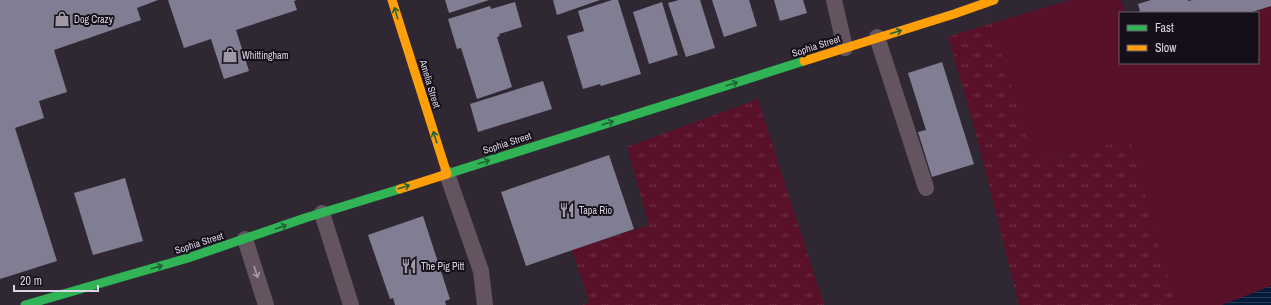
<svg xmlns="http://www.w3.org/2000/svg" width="1271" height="305" font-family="'Archivo Narrow',sans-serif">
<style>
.grass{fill:url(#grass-tufts)}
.garden{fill:#59112a}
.water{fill:url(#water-rules)}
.building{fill:#817e93}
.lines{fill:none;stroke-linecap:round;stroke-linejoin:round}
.lane{stroke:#64545f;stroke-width:16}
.fast{stroke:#30b455;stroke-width:9}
.slow{stroke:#ff9f0a;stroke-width:9}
.oneway{stroke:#226237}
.oneway2{stroke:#a79ba8}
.labels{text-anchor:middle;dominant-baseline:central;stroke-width:4;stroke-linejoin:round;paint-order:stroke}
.poi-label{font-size:10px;fill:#ddd5e3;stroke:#150f19;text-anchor:start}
.street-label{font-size:10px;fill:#ddd5e3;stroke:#150f19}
</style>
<defs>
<pattern id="grass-tufts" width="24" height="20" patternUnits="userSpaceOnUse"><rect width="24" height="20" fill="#59112a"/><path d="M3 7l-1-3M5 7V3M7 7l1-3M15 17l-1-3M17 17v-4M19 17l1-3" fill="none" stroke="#703349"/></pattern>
<pattern id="water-rules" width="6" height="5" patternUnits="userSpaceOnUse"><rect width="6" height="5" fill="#041a39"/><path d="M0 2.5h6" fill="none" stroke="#283a56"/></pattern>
</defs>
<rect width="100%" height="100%" fill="#2f2833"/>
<!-- grass -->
<g class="grass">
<polygon points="992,23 1035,160 1130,140 1176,305 1019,305 974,126 948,37"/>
<polygon points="758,99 824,305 582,305 589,302 572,250 649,225 627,147"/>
</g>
<!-- garden -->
<polygon class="garden" points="1071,0 1121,0 1125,13 1120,13 1120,63 1258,63 1258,13 1249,13 1271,6 1271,286 1222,305 1176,305 1130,140 1034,160 992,23"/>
<!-- water -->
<polygon class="water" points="1271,286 1271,305 1222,305"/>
<!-- building -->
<g class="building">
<polygon points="0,0 158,0 137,8 141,20 54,50 67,92 39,101 44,118 15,128 57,261 0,279"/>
<polygon points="168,0 297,0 294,1 297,10 236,30 249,71 224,79 211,39 184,48"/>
<polygon points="445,0 489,0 449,13"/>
<polygon points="553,0 600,0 557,15"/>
<polygon points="612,0 618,0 641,74 601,86 600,84 583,89 567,36 584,31 578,11"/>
<polygon points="679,0 700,0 715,48 686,57 668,3"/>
<polygon points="712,0 749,0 757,26 724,37"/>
<polygon points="774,0 803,0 807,13 780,21"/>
<polygon points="1151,0 1188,0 1188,1 1193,0 1271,0 1271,6 1249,13 1135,13 1140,11 1138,4"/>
<polygon points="515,2 522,27 499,34 500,36 497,37 512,87 477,99 461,48 457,49 448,19 490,6 491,9"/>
<polygon points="662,2 678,55 649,64 633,12"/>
<polygon points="942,62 974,164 932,177 918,132 926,130 908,73"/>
<polygon points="543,81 552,109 478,132 470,104"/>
<polygon points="609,155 634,229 526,266 501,192"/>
<polygon points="125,178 143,241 93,255 74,193"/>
<polygon points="423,216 450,299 445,301 446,305 395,305 393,298 390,299 368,235"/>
</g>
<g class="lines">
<!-- lane -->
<g class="lane">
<polyline points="834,0 845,48"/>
<polyline points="877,37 926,188"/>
<polyline points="447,174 481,271 485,305"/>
<polyline points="322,213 351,305"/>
<polyline points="245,239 266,305"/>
</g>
<!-- fast -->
<g class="fast">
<polyline points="447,174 804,61"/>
<polyline points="25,305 188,258 305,218 400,189"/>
</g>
<!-- slow -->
<g class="slow">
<polyline points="392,0 447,174 400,189"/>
<polyline points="804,61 954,14 994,0"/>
</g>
</g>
<!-- one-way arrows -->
<defs><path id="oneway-shaft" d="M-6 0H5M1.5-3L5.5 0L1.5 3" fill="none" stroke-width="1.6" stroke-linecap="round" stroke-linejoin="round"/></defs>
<g class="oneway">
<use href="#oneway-shaft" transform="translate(396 13) rotate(-107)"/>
<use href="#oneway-shaft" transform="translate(896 32) rotate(-17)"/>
<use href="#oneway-shaft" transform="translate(732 84) rotate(-18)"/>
<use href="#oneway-shaft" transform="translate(608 123) rotate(-18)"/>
<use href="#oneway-shaft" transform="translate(435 137) rotate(-107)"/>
<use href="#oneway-shaft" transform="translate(484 162) rotate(-18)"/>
<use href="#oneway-shaft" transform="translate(404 187) rotate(-18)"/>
<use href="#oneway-shaft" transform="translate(281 227) rotate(-19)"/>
<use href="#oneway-shaft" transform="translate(157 267) rotate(-16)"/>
</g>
<use class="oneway2" href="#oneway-shaft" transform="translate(256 272) rotate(72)"/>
<!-- icons -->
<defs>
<symbol id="shop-bare" viewBox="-9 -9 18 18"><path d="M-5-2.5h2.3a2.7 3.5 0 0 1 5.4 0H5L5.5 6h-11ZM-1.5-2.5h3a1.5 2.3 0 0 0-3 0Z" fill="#a098a5" stroke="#150f19" stroke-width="2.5" paint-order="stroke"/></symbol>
<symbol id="restaurant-bare" viewBox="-9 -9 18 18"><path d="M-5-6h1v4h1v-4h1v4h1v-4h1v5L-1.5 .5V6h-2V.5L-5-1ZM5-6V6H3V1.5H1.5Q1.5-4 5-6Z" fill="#a098a5" stroke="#150f19" stroke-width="2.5" paint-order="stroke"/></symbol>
</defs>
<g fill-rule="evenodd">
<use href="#shop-bare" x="51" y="8" width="22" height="22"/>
<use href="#shop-bare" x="219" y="44" width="22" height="22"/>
<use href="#restaurant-bare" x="556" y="199" width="22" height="22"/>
<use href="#restaurant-bare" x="398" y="255" width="22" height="22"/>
</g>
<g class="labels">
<!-- poi labels -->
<g class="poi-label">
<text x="74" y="19">Dog Crazy</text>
<text x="242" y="55">Whittingham</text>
<text x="579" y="210">Tapa Rio</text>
<text x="421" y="266">The Pig Pitt</text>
</g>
<!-- street labels -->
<g class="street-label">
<text transform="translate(816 46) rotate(-18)">Sophia Street</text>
<text transform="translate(430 84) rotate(73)">Amelia Street</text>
<text transform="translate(507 143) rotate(-18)">Sophia Street</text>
<text transform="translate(199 243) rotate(-18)">Sophia Street</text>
</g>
</g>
<!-- legend -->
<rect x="1119" y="12" width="140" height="52" fill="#150f19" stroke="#655e6a"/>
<rect x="1127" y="25" width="20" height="6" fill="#30b455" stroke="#655e6a"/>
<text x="1155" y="32" font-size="12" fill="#ddd5e3">Fast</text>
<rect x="1127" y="45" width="20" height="6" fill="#ff9f0a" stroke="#655e6a"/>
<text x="1155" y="52" font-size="12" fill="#ddd5e3">Slow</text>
<!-- scale -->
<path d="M14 285v6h84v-6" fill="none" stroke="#ddd5e3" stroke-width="2"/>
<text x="20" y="285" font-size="12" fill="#ddd5e3" stroke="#150f19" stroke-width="3" paint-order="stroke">20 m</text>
</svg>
